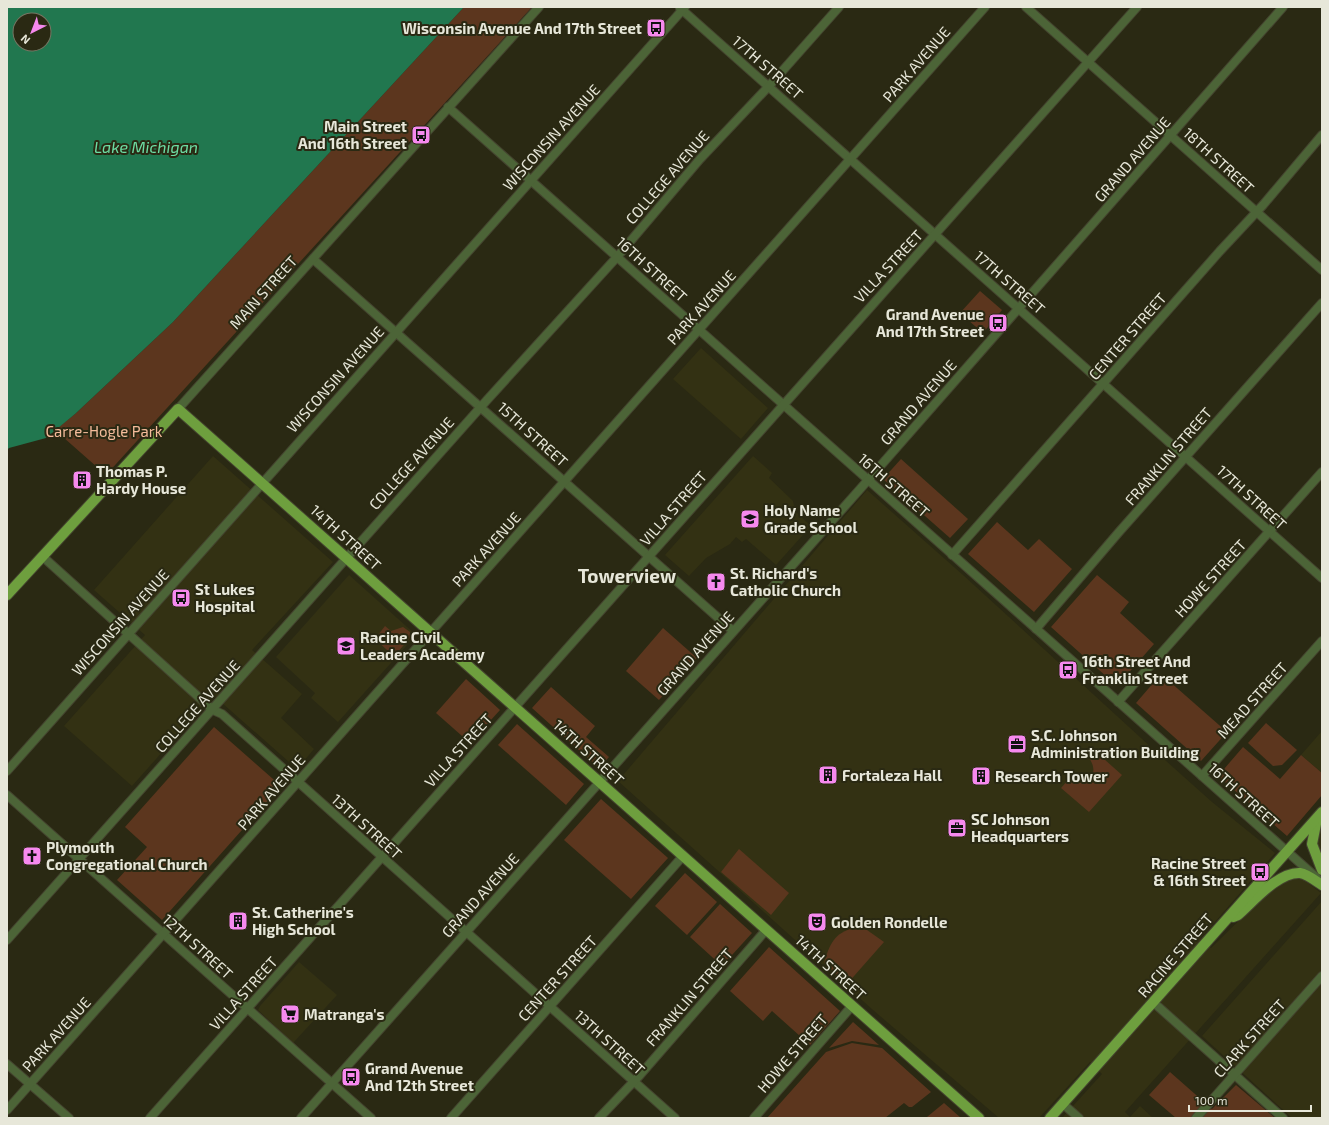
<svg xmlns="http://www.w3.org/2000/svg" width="1329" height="1125" font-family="'Exo 2',sans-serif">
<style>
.built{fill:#333113}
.green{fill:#5c361e}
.water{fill:#21774f;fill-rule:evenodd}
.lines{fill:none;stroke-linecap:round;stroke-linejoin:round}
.minor-casing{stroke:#44442f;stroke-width:10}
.major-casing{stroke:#44442f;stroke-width:12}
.minor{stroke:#4c6437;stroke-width:8}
.major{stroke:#6e9f3e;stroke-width:10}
.labels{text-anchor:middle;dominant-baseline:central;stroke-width:4;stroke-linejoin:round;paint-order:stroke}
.poi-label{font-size:15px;font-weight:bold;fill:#e7e7d9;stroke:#2a2913;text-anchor:start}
.street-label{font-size:15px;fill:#e7e7d9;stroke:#2a2913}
.park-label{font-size:15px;fill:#f5bc9b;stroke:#2a2913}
.water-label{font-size:16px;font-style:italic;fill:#6ddca3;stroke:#2a2913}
.district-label{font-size:19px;font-weight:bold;fill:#e7e7d9;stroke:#2a2913}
</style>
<rect width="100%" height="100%" fill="#2a2913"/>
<!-- built -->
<g class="built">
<polygon points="701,348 768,408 741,439 673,379"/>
<polygon points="213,456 333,562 252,650 302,694 281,718 314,749 297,769 213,695 132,786 64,726 145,635 94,590"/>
<polygon points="753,456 772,473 769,478 793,501 795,511 811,526 776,565 746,539 742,542 736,537 730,544 706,558 689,576 665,555"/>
<polygon points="867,490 963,575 1165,760 1212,802 1275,853 1200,939 1211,948 1266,894 1292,876 1303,879 1321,893 1125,1112 1130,1117 1140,1106 1153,1118 1062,1118 1102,1074 1090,1062 1039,1118 999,1118 873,1010 618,781"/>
<polygon points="349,575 416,635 338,722 311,698 315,693 276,657"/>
<polygon points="1322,731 1322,773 1301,755"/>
<polygon points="1322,828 1322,863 1316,850 1318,835"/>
<polygon points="1322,901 1322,1118 1292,1118 1202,1036"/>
<polygon points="299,962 337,995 293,1043 258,1010 260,1006"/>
</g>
<!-- green -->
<g class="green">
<polygon points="464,7 532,7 106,475 55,430 75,414 173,322"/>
<polygon points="980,291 1002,310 983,333 960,313"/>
<polygon points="901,459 968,519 950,538 883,479"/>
<polygon points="997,522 1028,550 1039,539 1072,569 1034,612 968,554"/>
<polygon points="1097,575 1129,602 1120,613 1154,644 1117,686 1051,627"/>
<polygon points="385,626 391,631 403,627 410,632 410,638 396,654 396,658 377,641 378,635"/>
<polygon points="663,628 697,658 659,700 626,671"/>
<polygon points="1161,674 1227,732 1201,761 1136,703"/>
<polygon points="466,679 500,710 470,743 436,713"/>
<polygon points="551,687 595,726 586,737 609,757 599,768 532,708"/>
<polygon points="1266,723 1297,750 1282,765 1273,766 1248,743"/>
<polygon points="517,724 584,784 566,805 498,745"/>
<polygon points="214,727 281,786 162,920 117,880 147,847 125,827"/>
<polygon points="1243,747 1280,779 1301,755 1322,773 1322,795 1287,836 1218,776"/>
<path d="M1095 751 1122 775 1089 812 1061 788 1070 778 1080 783C1094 781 1097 769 1089 758Z"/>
<polygon points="601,799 668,858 631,899 564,840"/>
<polygon points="739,849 789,893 771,915 721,872"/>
<polygon points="685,873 717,902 687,935 655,906"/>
<polygon points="720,904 752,933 722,966 690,937"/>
<path d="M854 928 867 930 884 942 847 984 824 963C829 945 835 932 854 928Z"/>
<polygon points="769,947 840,1011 810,1045 772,1011 763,1021 730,991"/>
<polygon points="853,1022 879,1045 852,1041 829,1048"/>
<polygon points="852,1043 882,1048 931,1092 912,1107 909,1107 904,1103 885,1118 767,1118 826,1052"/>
<polygon points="1170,1072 1212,1109 1236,1085 1275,1118 1176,1118 1149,1095"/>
<polygon points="944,1103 961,1118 926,1118 927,1117"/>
</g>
<!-- water -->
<path class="water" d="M7 7H464L173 322 75 414 46 438 9 448 7 450ZM20 20H44V44H20Z"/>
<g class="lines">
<defs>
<g id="minor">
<polyline points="1026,7 1322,270"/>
<polyline points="680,8 1322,578"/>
<polyline points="448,107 1317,878"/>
<polyline points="313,259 733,631"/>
<polyline points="178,409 539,7"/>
<polyline points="952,555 1220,251 1263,205 1322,135"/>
<polyline points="42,556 213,710 222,714 675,1118"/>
<polyline points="1036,629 1119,532 1322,303"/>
<polyline points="1118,702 1322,472"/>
<polyline points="7,771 685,7"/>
<polyline points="1202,776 1322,641"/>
<polyline points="7,795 371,1118"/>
<polyline points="7,940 487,400 617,257 700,159 769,86 839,7"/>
<polyline points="1153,1002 1283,1118"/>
<polyline points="7,1064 69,1118"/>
<polyline points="1063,1104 1079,1118"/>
<polyline points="7,1110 985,7"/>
<polyline points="150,1118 1137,7"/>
<polyline points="301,1118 861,488 1283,7"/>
<polyline points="451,1118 683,856"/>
<polyline points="599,1118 640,1075 766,930"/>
<polyline points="754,1118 852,1006"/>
<polyline points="1196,1118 1322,976"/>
</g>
<g id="major">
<polyline points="7,595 178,409 979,1118"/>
<polyline points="1317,819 1312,844 1322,870"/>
<path d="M1233 917 1238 915C1254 901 1278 872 1300 873 1307 874 1316 881 1322 885"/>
<polyline points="1050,1118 1322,812"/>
</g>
</defs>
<!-- minor casing -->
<use href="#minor" class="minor-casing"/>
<!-- major casing -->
<use href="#major" class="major-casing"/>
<!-- minor -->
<use href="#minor" class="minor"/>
<!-- major -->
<use href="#major" class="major"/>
</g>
<!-- icons -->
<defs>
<symbol id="bus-square" viewBox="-11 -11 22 22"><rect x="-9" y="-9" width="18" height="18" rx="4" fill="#f689ee" stroke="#2a2913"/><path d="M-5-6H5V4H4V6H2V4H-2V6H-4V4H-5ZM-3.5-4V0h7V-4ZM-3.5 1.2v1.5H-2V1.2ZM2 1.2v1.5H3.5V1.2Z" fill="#111"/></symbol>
<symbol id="building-square" viewBox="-11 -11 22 22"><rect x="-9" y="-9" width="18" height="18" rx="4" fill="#f689ee" stroke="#2a2913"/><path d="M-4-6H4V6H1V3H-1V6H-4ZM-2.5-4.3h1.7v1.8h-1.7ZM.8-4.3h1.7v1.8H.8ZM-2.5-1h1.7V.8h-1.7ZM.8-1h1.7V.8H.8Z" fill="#111"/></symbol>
<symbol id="school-square" viewBox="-11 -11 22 22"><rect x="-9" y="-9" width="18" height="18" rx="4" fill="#f689ee" stroke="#2a2913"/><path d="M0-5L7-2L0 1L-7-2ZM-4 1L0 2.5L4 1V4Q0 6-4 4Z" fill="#111"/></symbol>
<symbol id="church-square" viewBox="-11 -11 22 22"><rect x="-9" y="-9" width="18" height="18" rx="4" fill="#f689ee" stroke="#2a2913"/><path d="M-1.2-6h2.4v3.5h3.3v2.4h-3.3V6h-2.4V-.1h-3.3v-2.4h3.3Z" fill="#111"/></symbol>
<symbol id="office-square" viewBox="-11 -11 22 22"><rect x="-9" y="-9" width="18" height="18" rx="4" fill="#f689ee" stroke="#2a2913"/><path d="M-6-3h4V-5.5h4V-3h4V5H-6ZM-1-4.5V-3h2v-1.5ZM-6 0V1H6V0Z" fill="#111"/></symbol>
<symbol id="theatre-square" viewBox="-11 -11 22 22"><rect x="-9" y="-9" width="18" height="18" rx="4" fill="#f689ee" stroke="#2a2913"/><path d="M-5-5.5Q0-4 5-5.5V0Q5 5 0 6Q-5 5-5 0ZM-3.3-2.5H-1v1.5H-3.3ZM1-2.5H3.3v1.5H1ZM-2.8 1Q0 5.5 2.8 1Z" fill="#111"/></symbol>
<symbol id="supermarket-square" viewBox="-11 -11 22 22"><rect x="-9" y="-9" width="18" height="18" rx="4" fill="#f689ee" stroke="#2a2913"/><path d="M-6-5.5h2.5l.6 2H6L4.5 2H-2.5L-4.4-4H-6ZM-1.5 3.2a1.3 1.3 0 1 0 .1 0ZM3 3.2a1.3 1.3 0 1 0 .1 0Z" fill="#111"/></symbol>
</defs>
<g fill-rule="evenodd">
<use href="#bus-square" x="645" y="17" width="22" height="22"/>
<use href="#bus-square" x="410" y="124" width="22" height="22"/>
<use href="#bus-square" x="987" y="312" width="22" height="22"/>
<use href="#building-square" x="71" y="469" width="22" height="22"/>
<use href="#school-square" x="739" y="508" width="22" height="22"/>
<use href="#church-square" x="705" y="571" width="22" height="22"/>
<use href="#bus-square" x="170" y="587" width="22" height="22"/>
<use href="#school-square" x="335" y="635" width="22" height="22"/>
<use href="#bus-square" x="1057" y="659" width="22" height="22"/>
<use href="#office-square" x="1006" y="733" width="22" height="22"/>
<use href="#building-square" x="817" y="764" width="22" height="22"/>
<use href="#building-square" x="970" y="765" width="22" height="22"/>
<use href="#office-square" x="946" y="817" width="22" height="22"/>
<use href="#church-square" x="21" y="845" width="22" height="22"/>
<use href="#bus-square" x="1249" y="861" width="22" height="22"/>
<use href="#building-square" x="227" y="910" width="22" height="22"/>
<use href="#theatre-square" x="806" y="911" width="22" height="22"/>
<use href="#supermarket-square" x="279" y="1003" width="22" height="22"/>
<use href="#bus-square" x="340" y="1066" width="22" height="22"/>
</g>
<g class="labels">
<!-- poi labels -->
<g class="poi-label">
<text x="642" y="28" text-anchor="end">Wisconsin Avenue And 17th Street</text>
<text x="407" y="126" text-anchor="end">Main Street<tspan x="407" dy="17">And 16th Street</tspan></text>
<text x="984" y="314" text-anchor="end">Grand Avenue<tspan x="984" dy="17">And 17th Street</tspan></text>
<text x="96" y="471">Thomas P.<tspan x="96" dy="17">Hardy House</tspan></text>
<text x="764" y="510">Holy Name<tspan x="764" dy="17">Grade School</tspan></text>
<text x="730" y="573">St. Richard's<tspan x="730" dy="17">Catholic Church</tspan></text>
<text x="195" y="589">St Lukes<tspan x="195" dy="17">Hospital</tspan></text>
<text x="360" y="637">Racine Civil<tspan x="360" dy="17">Leaders Academy</tspan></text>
<text x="1082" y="661">16th Street And<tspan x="1082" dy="17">Franklin Street</tspan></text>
<text x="1031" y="735">S.C. Johnson<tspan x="1031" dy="17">Administration Building</tspan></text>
<text x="842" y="775">Fortaleza Hall</text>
<text x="995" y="776">Research Tower</text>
<text x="971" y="819">SC Johnson<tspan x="971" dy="17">Headquarters</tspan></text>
<text x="46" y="847">Plymouth<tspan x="46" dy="17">Congregational Church</tspan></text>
<text x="1246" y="863" text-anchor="end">Racine Street<tspan x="1246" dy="17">&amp; 16th Street</tspan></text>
<text x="252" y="912">St. Catherine's<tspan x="252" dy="17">High School</tspan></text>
<text x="831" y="922">Golden Rondelle</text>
<text x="304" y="1014">Matranga's</text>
<text x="365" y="1068">Grand Avenue<tspan x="365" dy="17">And 12th Street</tspan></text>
</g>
<!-- street labels -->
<g class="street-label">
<text transform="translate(916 64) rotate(-49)">PARK AVENUE</text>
<text transform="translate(768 67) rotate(41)">17TH STREET</text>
<text transform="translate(551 137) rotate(-48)">WISCONSIN AVENUE</text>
<text transform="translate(1132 159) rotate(-49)">GRAND AVENUE</text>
<text transform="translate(1219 160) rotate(42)">18TH STREET</text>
<text transform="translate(667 177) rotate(-49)">COLLEGE AVENUE</text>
<text transform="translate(888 266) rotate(-47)">VILLA STREET</text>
<text transform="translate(652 269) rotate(42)">16TH STREET</text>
<text transform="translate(1010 282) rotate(41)">17TH STREET</text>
<text transform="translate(263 292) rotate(-48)">MAIN STREET</text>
<text transform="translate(701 307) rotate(-48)">PARK AVENUE</text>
<text transform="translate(1127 336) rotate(-49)">CENTER STREET</text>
<text transform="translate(335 379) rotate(-48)">WISCONSIN AVENUE</text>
<text transform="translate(918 402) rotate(-49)">GRAND AVENUE</text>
<text transform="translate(533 434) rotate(42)">15TH STREET</text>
<text transform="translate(1168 456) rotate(-49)">FRANKLIN STREET</text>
<text transform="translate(411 463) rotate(-48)">COLLEGE AVENUE</text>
<text transform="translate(894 485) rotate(41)">16TH STREET</text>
<text transform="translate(1252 497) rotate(42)">17TH STREET</text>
<text transform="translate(673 508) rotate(-49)">VILLA STREET</text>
<text transform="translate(346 537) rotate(42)">14TH STREET</text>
<text transform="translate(486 549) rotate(-48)">PARK AVENUE</text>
<text transform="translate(1210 578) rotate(-48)">HOWE STREET</text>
<text transform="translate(120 622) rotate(-48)">WISCONSIN AVENUE</text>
<text transform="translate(695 653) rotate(-48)">GRAND AVENUE</text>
<text transform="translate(1252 700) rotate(-48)">MEAD STREET</text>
<text transform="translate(197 706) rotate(-48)">COLLEGE AVENUE</text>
<text transform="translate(458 750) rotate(-48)">VILLA STREET</text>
<text transform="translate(589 752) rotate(42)">14TH STREET</text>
<text transform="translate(271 792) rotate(-49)">PARK AVENUE</text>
<text transform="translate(1244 795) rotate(42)">16TH STREET</text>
<text transform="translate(367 826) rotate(42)">13TH STREET</text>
<text transform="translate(480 895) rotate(-48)">GRAND AVENUE</text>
<text transform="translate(198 946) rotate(42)">12TH STREET</text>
<text transform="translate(1175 955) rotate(-49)">RACINE STREET</text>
<text transform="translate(831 967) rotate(42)">14TH STREET</text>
<text transform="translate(557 978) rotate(-48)">CENTER STREET</text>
<text transform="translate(243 993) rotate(-48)">VILLA STREET</text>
<text transform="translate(689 997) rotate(-49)">FRANKLIN STREET</text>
<text transform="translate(56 1034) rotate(-48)">PARK AVENUE</text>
<text transform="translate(1249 1038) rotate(-48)">CLARK STREET</text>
<text transform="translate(610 1042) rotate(42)">13TH STREET</text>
<text transform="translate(792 1053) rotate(-49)">HOWE STREET</text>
</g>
<!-- park labels -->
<g class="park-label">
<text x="104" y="431">Carre-Hogle Park</text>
</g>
<!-- water labels -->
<g class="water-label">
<text x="146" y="146">Lake Michigan</text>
</g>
<!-- district labels -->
<g class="district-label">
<text x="627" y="575">Towerview</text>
</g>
</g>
<!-- border -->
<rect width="1329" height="1125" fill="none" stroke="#e7e7d9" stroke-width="16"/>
<!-- north arrow -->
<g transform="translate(32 32) rotate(222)"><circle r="19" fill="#2a2913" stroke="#767562"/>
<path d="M0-3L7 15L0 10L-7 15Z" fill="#f689ee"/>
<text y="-6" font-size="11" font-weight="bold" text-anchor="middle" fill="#e7e7d9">N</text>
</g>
<!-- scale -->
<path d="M1189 1105v6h122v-6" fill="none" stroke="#e7e7d9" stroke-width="2"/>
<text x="1195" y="1105" font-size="12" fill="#e7e7d9" stroke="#2a2913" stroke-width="3" paint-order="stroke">100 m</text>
</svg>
